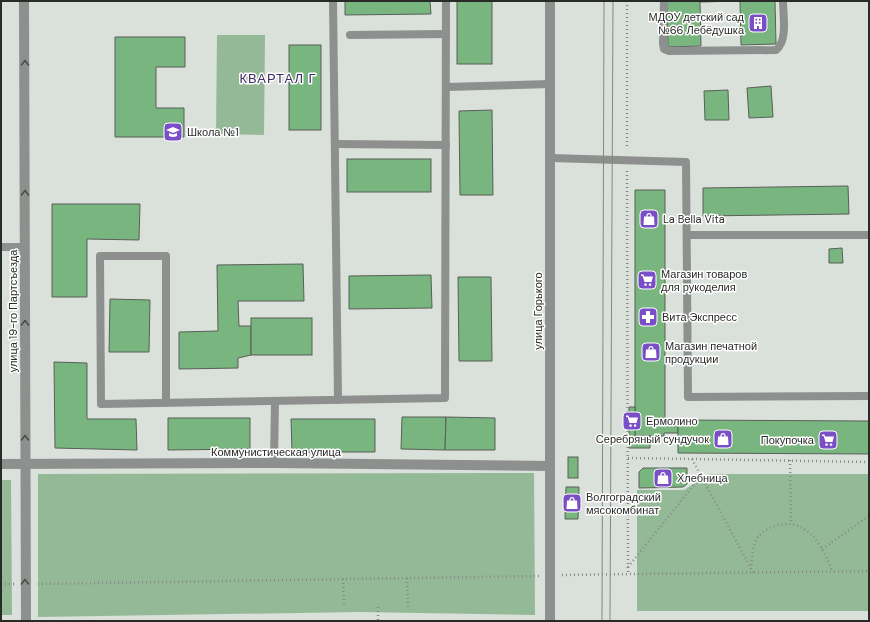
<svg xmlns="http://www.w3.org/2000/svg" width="870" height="622" font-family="'DM Sans',sans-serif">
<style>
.green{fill:#94b996}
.building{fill:#79b57e;stroke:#595f59}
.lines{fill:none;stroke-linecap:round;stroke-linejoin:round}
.path{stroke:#878b87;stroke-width:2.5;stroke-dasharray:1 3;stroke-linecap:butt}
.service{stroke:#8d908e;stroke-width:8}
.minor{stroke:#8d908e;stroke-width:10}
.tertiary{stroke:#8d908e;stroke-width:10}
.tram{stroke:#848884;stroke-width:1}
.oneway{stroke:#4c4e4c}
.labels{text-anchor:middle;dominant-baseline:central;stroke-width:3;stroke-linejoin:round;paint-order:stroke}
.poi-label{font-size:11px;fill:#292b29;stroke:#fff;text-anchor:start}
.street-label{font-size:11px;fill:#292b29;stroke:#fff}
.quarter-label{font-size:13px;letter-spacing:1px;fill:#3e2a65;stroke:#fff}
</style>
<rect width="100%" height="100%" fill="#dae0da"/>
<!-- green -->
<g class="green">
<polygon points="217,35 265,35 264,135 216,134"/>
<polygon points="534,473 535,615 359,612 38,617 38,474"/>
<polygon points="709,474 869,474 869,611 637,611 637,490 684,490"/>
<polygon points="1,480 11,480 12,615 1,615"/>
</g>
<!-- building -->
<g class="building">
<polygon points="345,1 430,1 431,14 345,15"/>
<rect x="457" y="1" width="35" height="63"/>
<polygon points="667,1 775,1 776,44 741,45 740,1 700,2 701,46 668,47"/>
<polygon points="115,37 185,37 185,67 156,67 156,108 184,108 184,137 115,137"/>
<rect x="289" y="45" width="32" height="85"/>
<polygon points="771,86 773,117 749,118 747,88"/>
<polygon points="728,90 729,120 705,120 704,91"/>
<polygon points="492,110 493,195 460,195 459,111"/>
<rect x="347" y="159" width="84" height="33"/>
<polygon points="848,186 849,214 703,216 703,188"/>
<polygon points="635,190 665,190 665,422 678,422 678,433 664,433 664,436 635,436"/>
<polygon points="52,204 140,204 139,240 87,239 87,297 52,297"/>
<polygon points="842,248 843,263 829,263 829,249"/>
<polygon points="303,264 304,301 238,301 239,326 251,326 251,355 238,358 238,368 179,369 179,332 218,331 217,265"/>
<polygon points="431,275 432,308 349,309 349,276"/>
<polygon points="458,277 491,277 492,361 459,361"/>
<polygon points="110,299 150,300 149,352 109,352"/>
<rect x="251" y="318" width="61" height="37"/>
<polygon points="54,362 87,363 87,419 136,419 137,450 55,448"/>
<polygon points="629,407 635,407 635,436 650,436 650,448 629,448"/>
<polygon points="402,417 446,417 445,450 401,449"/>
<polygon points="446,417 495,418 495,450 445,450"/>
<polygon points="168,418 250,418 250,449 168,450"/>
<polygon points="291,419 375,419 375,452 292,452"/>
<polygon points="678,420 869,421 869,454 678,453"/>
<rect x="568" y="457" width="10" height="21"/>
<polygon points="643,468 687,468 687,484 683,487 639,488 639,472"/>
<polygon points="566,487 579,487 578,519 565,519"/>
</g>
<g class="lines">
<!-- path -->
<g class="path">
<polyline points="627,1 627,148"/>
<polyline points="627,171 628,574"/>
<polyline points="628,458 692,459 754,574"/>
<polyline points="692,459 869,462"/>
<polyline points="790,460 791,524"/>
<polyline points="822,549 869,516"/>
<polyline points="628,567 701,476"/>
<path d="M751 569C752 559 752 544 759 536 769 524 792 520 804 529 819 538 826 557 833 572"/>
<polyline points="562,575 869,571"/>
<polyline points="407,578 408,607"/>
<polyline points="343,579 344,607"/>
<polyline points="1,584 15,584"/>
<polyline points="38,584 539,576"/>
<polyline points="378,607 378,621"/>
</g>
<!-- service -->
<g class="service">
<polyline points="333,1 338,400"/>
<path d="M664 1 663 44 664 49 669 51 776 50C788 41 783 15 783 1"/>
<polyline points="350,35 446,34"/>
<polyline points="446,87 550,84"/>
<polyline points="335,144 446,145"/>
<polyline points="550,158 686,162 688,397 869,396"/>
<polyline points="687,235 869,235"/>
<polyline points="1,247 25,247"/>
<polyline points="166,403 166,256 100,256 101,404 445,398 446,1"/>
<polyline points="274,463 275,401"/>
</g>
<!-- minor -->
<g class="minor">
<polyline points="24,1 26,621"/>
<polyline points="1,464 274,463 550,466"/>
</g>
<!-- tertiary -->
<polyline class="tertiary" points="550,621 550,1"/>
<!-- tram -->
<g class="tram">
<polyline points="602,621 604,1"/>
<polyline points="610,621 613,1"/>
</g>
</g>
<!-- one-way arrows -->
<defs><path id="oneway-chevron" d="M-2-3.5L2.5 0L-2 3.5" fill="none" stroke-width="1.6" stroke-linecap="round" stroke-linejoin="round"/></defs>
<g class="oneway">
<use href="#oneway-chevron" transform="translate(25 63) rotate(-90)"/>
<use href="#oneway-chevron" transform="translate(25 193) rotate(-90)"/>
<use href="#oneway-chevron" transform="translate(25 323) rotate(-90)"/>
<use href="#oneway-chevron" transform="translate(25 438) rotate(-90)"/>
<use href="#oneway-chevron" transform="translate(25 582) rotate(-91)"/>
</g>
<!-- icons -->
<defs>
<symbol id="building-square" viewBox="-11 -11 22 22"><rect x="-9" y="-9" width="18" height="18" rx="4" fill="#7a4ec7" stroke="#fff"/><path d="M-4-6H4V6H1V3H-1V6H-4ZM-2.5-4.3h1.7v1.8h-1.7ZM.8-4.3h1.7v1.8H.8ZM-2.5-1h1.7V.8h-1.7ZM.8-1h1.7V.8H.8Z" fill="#fff"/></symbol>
<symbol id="school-square" viewBox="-11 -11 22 22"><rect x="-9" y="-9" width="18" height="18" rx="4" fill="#7a4ec7" stroke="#fff"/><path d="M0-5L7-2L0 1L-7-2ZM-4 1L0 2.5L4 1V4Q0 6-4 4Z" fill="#fff"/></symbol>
<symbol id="shop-square" viewBox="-11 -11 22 22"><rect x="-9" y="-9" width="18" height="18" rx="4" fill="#7a4ec7" stroke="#fff"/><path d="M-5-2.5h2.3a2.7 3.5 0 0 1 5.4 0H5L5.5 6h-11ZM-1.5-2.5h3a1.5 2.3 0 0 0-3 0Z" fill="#fff"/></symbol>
<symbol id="supermarket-square" viewBox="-11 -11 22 22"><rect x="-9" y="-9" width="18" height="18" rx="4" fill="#7a4ec7" stroke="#fff"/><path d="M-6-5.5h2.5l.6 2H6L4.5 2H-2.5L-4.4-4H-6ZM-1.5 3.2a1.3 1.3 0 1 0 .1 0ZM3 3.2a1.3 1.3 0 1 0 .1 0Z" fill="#fff"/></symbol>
<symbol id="pharmacy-square" viewBox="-11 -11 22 22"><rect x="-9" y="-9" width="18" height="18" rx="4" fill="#7a4ec7" stroke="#fff"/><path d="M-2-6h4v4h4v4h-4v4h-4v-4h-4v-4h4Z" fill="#fff"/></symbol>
</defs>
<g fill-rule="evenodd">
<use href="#building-square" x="747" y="12" width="22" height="22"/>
<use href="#school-square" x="162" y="121" width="22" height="22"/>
<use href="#shop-square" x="638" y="208" width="22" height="22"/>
<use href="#supermarket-square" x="636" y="269" width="22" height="22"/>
<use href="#pharmacy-square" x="637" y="306" width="22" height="22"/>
<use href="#shop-square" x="640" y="341" width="22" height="22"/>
<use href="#supermarket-square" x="621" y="410" width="22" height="22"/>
<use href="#shop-square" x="712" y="428" width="22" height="22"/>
<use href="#supermarket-square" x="817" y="429" width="22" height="22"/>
<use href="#shop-square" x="652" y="467" width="22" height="22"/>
<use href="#shop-square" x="561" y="492" width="22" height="22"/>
</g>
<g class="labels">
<!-- poi labels -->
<g class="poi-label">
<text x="744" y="17" text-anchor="end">МДОУ детский сад<tspan x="744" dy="13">№66 Лебёдушка</tspan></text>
<text x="187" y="132">Школа №1</text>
<text x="663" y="219">La Bella Vita</text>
<text x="661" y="274">Магазин товаров<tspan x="661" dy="13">для рукоделия</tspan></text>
<text x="662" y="317">Вита Экспресс</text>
<text x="665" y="346">Магазин печатной<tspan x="665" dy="13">продукции</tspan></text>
<text x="646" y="421">Ермолино</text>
<text x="709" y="439" text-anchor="end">Серебряный сундучок</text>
<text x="814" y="440" text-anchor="end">Покупочка</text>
<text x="677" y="478">Хлебница</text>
<text x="586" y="497">Волгоградский<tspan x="586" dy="13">мясокомбинат</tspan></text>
</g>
<!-- street labels -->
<g class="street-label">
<text transform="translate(13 311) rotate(-90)">улица 19-го Партсъезда</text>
<text transform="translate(538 311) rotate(-90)">улица Горького</text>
<text x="276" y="452">Коммунистическая улица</text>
</g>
<!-- quarter labels -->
<g class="quarter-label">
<text x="278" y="78">КВАРТАЛ Г</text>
</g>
</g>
<!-- border -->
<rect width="870" height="622" fill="none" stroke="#292b29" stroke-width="4"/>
</svg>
